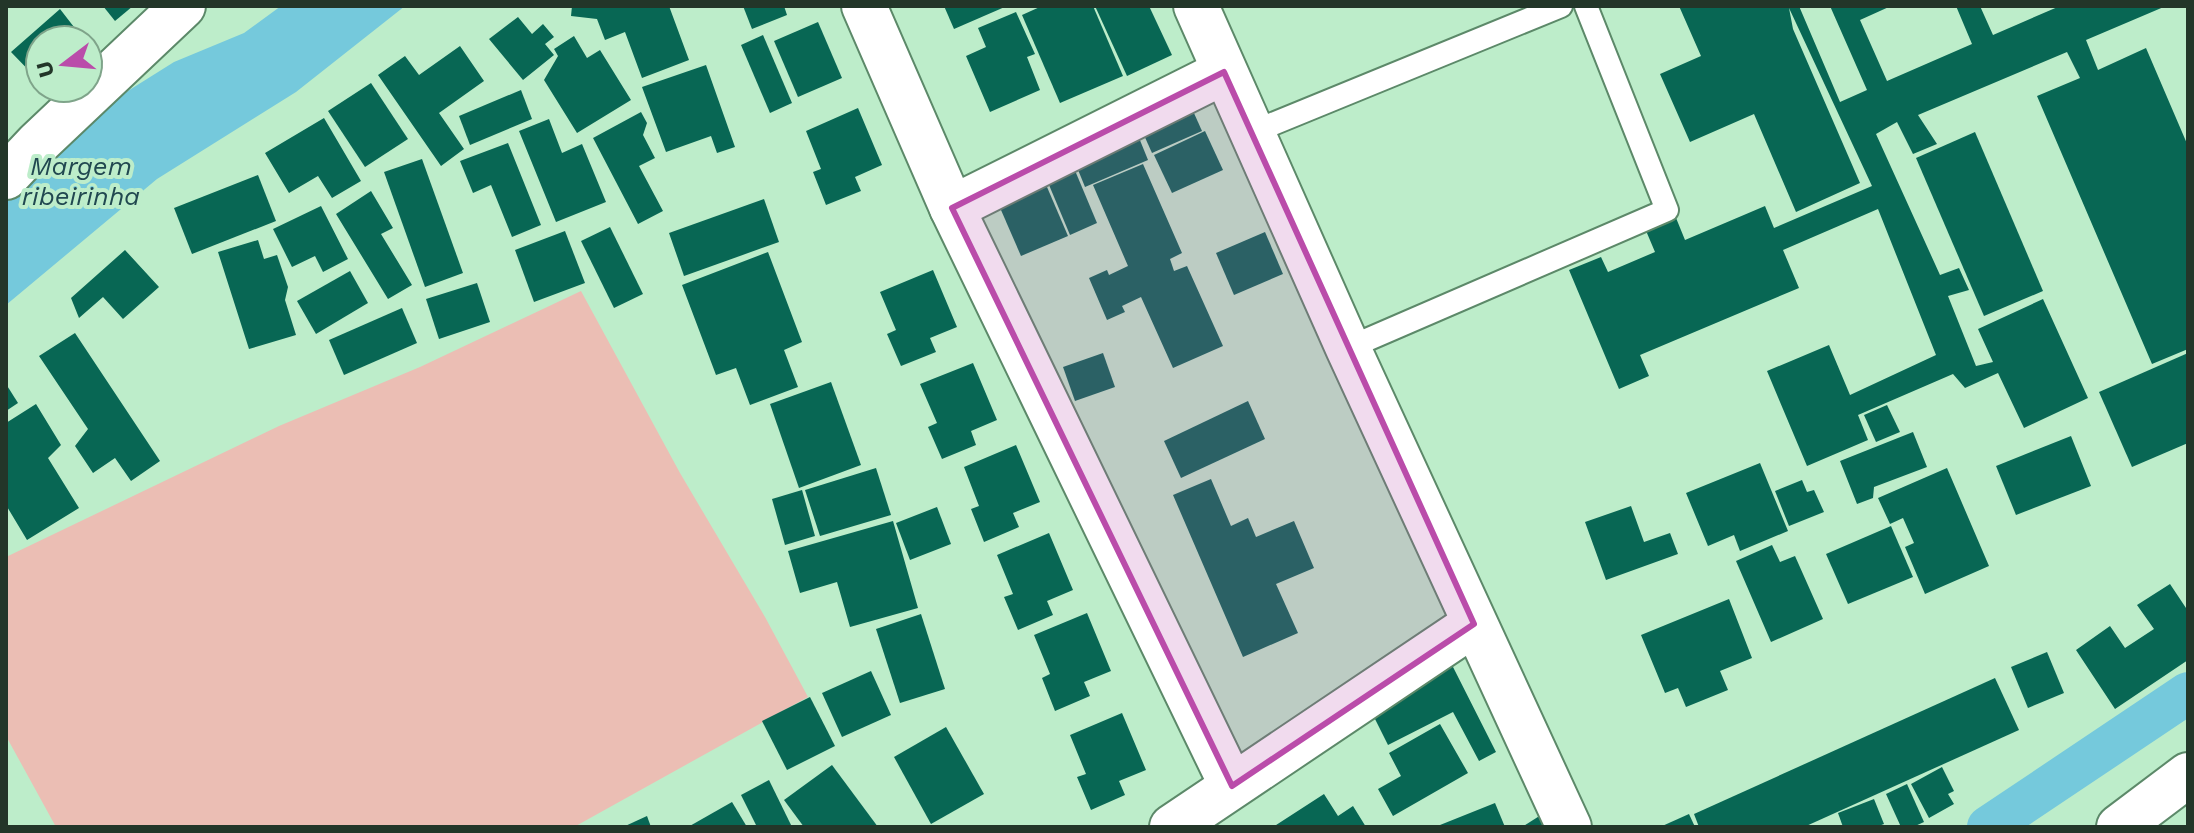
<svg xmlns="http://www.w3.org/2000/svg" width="2194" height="833" font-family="'Work Sans',sans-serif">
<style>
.green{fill:#ebbeb4}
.water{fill:#75c9dc}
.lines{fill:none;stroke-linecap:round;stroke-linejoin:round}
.canal{stroke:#75c9dc;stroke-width:42}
.building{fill:#086754}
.lane-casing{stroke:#5c8969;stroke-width:26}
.street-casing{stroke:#5c8969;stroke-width:48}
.secondary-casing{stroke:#5c8969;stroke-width:48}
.lane{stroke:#fff;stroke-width:22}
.street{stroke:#fff;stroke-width:44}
.secondary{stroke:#fff;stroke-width:44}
.marked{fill:#ba4caa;fill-opacity:0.2;stroke:#ba4caa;stroke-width:6;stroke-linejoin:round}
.labels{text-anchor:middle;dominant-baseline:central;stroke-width:8;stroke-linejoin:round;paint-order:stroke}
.water-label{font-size:26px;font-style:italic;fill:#214850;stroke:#bdedca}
</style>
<rect width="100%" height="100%" fill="#bdedca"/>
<!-- green -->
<polygon class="green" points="581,291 680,473 765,617 808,697 574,827 56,827 6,736 6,557 279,426 420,367"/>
<!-- water -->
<polygon class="water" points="281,6 405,6 296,92 157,179 6,305 6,190 96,111 174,62 244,33"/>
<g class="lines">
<!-- canal -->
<polyline class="canal" points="1988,827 2188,693"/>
</g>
<!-- building -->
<g class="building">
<polygon points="103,6 133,6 115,21"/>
<polygon points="572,6 669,6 689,60 642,78 625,32 605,40 597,19 571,16"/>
<polygon points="743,6 784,6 787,15 752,29"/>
<polygon points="944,6 1007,6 954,29"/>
<polygon points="1042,6 1093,6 1123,76 1060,103 1022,15"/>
<polygon points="1095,6 1149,6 1172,55 1127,76"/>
<polygon points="1679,6 1799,6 1840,102 1867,90 1830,6 1891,6 1860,20 1887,81 1972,44 1956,6 1980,6 1993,35 2060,6 2166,6 2086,40 2098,70 2146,48 2188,146 2188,349 2152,364 2037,96 2080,78 2067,52 1918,115 1937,144 1913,154 1897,122 1876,134 1940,275 1959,268 1969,290 1948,296 1976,366 1993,362 1978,329 2043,299 2088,398 2024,428 1998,373 1965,388 1953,374 1858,415 1868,440 1807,466 1767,371 1829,345 1850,395 1936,355 1878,209 1783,250 1799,288 1640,355 1649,376 1619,389 1569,270 1601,257 1608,272 1655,252 1644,226 1674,213 1685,240 1765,206 1774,228 1872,186 1789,8 1793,29 1860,183 1796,212 1754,114 1690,142 1660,74 1701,56"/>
<polygon points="60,9 84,40 40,40 40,82 11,52"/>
<polygon points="1016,12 1035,54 1027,57 1040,90 990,112 966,56 986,47 978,28"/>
<polygon points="518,17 532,34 543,24 554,37 545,44 554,55 523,80 489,39"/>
<polygon points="818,22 842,78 798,97 774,41"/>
<polygon points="763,35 792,103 770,113 741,45"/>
<polygon points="574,36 587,58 600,50 631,100 577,133 544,80 558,56 554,49"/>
<polygon points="460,46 484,81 439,113 464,149 441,166 378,75 405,56 419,75"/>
<polygon points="706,65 735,147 717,153 711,136 666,152 642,87"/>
<polygon points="371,83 408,139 365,167 328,111"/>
<polygon points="521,90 532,119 470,145 459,116"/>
<polygon points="1189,102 1202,131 1152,153 1139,124"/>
<polygon points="858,108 882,165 855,177 861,191 826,205 813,172 821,169 806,131"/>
<polygon points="641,112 647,123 643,135 655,158 639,166 663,211 638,224 593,138"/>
<polygon points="324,118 361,181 332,198 318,176 289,193 265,153"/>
<polygon points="549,119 562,153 582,144 606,202 556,222 519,131"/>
<polygon points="1135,128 1148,160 1085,187 1072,155"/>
<polygon points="1205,131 1223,170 1172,193 1154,155"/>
<polygon points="1975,132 2043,291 1984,316 1916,158"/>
<polygon points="508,143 541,225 512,237 491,185 473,193 460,161"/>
<polygon points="422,159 463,273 425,287 384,172"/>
<polygon points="1071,161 1097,223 1070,235 1044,173"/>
<polygon points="1143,164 1182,253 1170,259 1174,271 1187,266 1223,346 1173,368 1141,297 1122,306 1125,312 1107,320 1089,278 1107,270 1109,275 1128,266 1093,185"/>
<polygon points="1041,173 1068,236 1021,256 994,194"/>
<polygon points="258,175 276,221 192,254 174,208"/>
<polygon points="371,191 393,228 381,234 412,285 388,299 336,214"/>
<polygon points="764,199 779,242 684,276 669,233"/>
<polygon points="321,206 348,259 323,272 315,256 292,267 273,229"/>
<polygon points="610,227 643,294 614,308 581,241"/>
<polygon points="565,231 585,283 534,302 515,250"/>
<polygon points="1265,232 1283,274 1234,295 1216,253"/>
<polygon points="258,240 264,259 277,255 288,287 285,300 296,335 249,349 218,252"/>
<polygon points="125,250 159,287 123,319 103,297 79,318 71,298"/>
<polygon points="768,252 802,342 784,350 798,387 750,405 736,368 716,375 682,285"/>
<polygon points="933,270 957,327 930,338 936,352 901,366 887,334 896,330 880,292"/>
<polygon points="350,271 368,303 316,334 297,301"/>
<polygon points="477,283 490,322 439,339 426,299"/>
<polygon points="402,308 417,343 344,375 329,340"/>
<polygon points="75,333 160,461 131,481 115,458 93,473 75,446 88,429 39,356"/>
<polygon points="1103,353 1115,387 1075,401 1063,367"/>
<polygon points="2188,353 2188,443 2132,467 2099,392"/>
<polygon points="973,363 997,420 971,431 976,445 942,459 928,427 937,423 920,384"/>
<polygon points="831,382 861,465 799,488 770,404"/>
<polygon points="6,384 18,403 6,411"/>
<polygon points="1248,401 1265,439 1181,478 1164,441"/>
<polygon points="36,404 61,445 48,458 79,508 27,540 6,505 6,423"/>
<polygon points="1887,405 1900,432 1876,442 1864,415"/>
<polygon points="1913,432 1927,467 1874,487 1873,498 1857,504 1840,461"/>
<polygon points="2071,436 2091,486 2016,515 1996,466"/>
<polygon points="1016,445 1040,502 1013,513 1019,527 984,542 971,509 979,506 964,467"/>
<polygon points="1760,463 1788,531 1740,551 1734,535 1708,546 1686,493"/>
<polygon points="876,468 891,515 820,536 805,490"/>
<polygon points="1947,468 1989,566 1925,594 1905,547 1914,543 1903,518 1890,524 1878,498"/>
<polygon points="1211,479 1231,526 1248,518 1256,537 1294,521 1314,568 1276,584 1298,633 1243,657 1173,495"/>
<polygon points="1802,480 1807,492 1814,490 1824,512 1789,526 1775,491"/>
<polygon points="802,490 815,536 785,545 772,499"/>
<polygon points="1631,506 1644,542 1670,533 1678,554 1606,580 1585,522"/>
<polygon points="937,507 951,544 910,560 896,523"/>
<polygon points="893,521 918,608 850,627 837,582 800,593 788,551"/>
<polygon points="1891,526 1913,577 1848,604 1826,554"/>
<polygon points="1049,533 1073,590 1047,601 1053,615 1018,630 1004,597 1013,594 997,555"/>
<polygon points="1772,545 1780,562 1795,556 1823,619 1771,642 1736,561"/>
<polygon points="2170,584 2188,611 2188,660 2115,709 2076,650 2110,626 2125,648 2154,629 2137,605"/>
<polygon points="1729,599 1752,658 1720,671 1728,690 1686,707 1678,688 1665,693 1641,635"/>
<polygon points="1087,613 1111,671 1084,682 1090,696 1055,711 1042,678 1050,674 1034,635"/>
<polygon points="921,614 945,689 900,703 876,629"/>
<polygon points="2047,652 2064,693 2028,708 2011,667"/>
<polygon points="1452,665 1496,752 1479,761 1453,712 1388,745 1369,707"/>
<polygon points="871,671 891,715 842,737 822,693"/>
<polygon points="1995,678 2019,730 1804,827 1699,827 1694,814"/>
<polygon points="810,697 835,746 787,770 762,721"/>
<polygon points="1122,713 1146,770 1119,781 1125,795 1091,810 1077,777 1086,774 1070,735"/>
<polygon points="1440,724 1468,773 1393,816 1378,789 1401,776 1389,753"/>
<polygon points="946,727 984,794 931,824 894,757"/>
<polygon points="832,765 878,827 804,827 784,800"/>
<polygon points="1942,767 1954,791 1948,794 1954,804 1929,818 1911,784"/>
<polygon points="769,780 792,827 757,827 741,795"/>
<polygon points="1907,784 1924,822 1913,827 1901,827 1886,794"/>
<polygon points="1324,794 1338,816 1353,806 1366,827 1273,827"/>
<polygon points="1874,799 1884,824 1876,827 1843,827 1838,813"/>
<polygon points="732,802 747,827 688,827"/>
<polygon points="1495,803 1505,827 1435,827"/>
<polygon points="1689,814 1695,827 1660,827"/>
<polygon points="1541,815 1548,827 1522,827"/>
<polygon points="647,816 651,827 623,827"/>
</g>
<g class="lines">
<defs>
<g id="lane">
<polyline points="1253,132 1561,6"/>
<polyline points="1348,348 1667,210 1586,6"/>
</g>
<g id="street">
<polyline points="864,6 952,208 1232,786"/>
<polyline points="1196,6 1348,348 1569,827"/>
<polyline points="6,177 37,144 183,6"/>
<polyline points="952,208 1224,72"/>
<polyline points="1172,827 1474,624"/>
</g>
<polyline id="secondary" points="2119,827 2188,775"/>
</defs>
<!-- lane casing -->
<use href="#lane" class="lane-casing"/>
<!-- street casing -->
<use href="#street" class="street-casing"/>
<!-- secondary casing -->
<use href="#secondary" class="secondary-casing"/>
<!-- lane -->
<use href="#lane" class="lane"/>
<!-- street -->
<use href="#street" class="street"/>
<!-- secondary -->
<use href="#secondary" class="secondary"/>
</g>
<!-- marked area -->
<path class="marked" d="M1224 72 1474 624 1232 786 952 208Z"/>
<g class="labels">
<!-- water labels -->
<g class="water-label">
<text x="81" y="166">Margem<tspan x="81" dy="30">ribeirinha</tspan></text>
</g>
</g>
<!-- border -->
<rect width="2194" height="833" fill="none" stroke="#233629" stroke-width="16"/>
<!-- north arrow -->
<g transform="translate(64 64) rotate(254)"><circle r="38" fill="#bdedca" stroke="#7fa48a" stroke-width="2"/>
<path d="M0-6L14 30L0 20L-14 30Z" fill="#ba4caa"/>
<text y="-12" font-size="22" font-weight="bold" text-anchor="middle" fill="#233629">U</text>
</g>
</svg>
